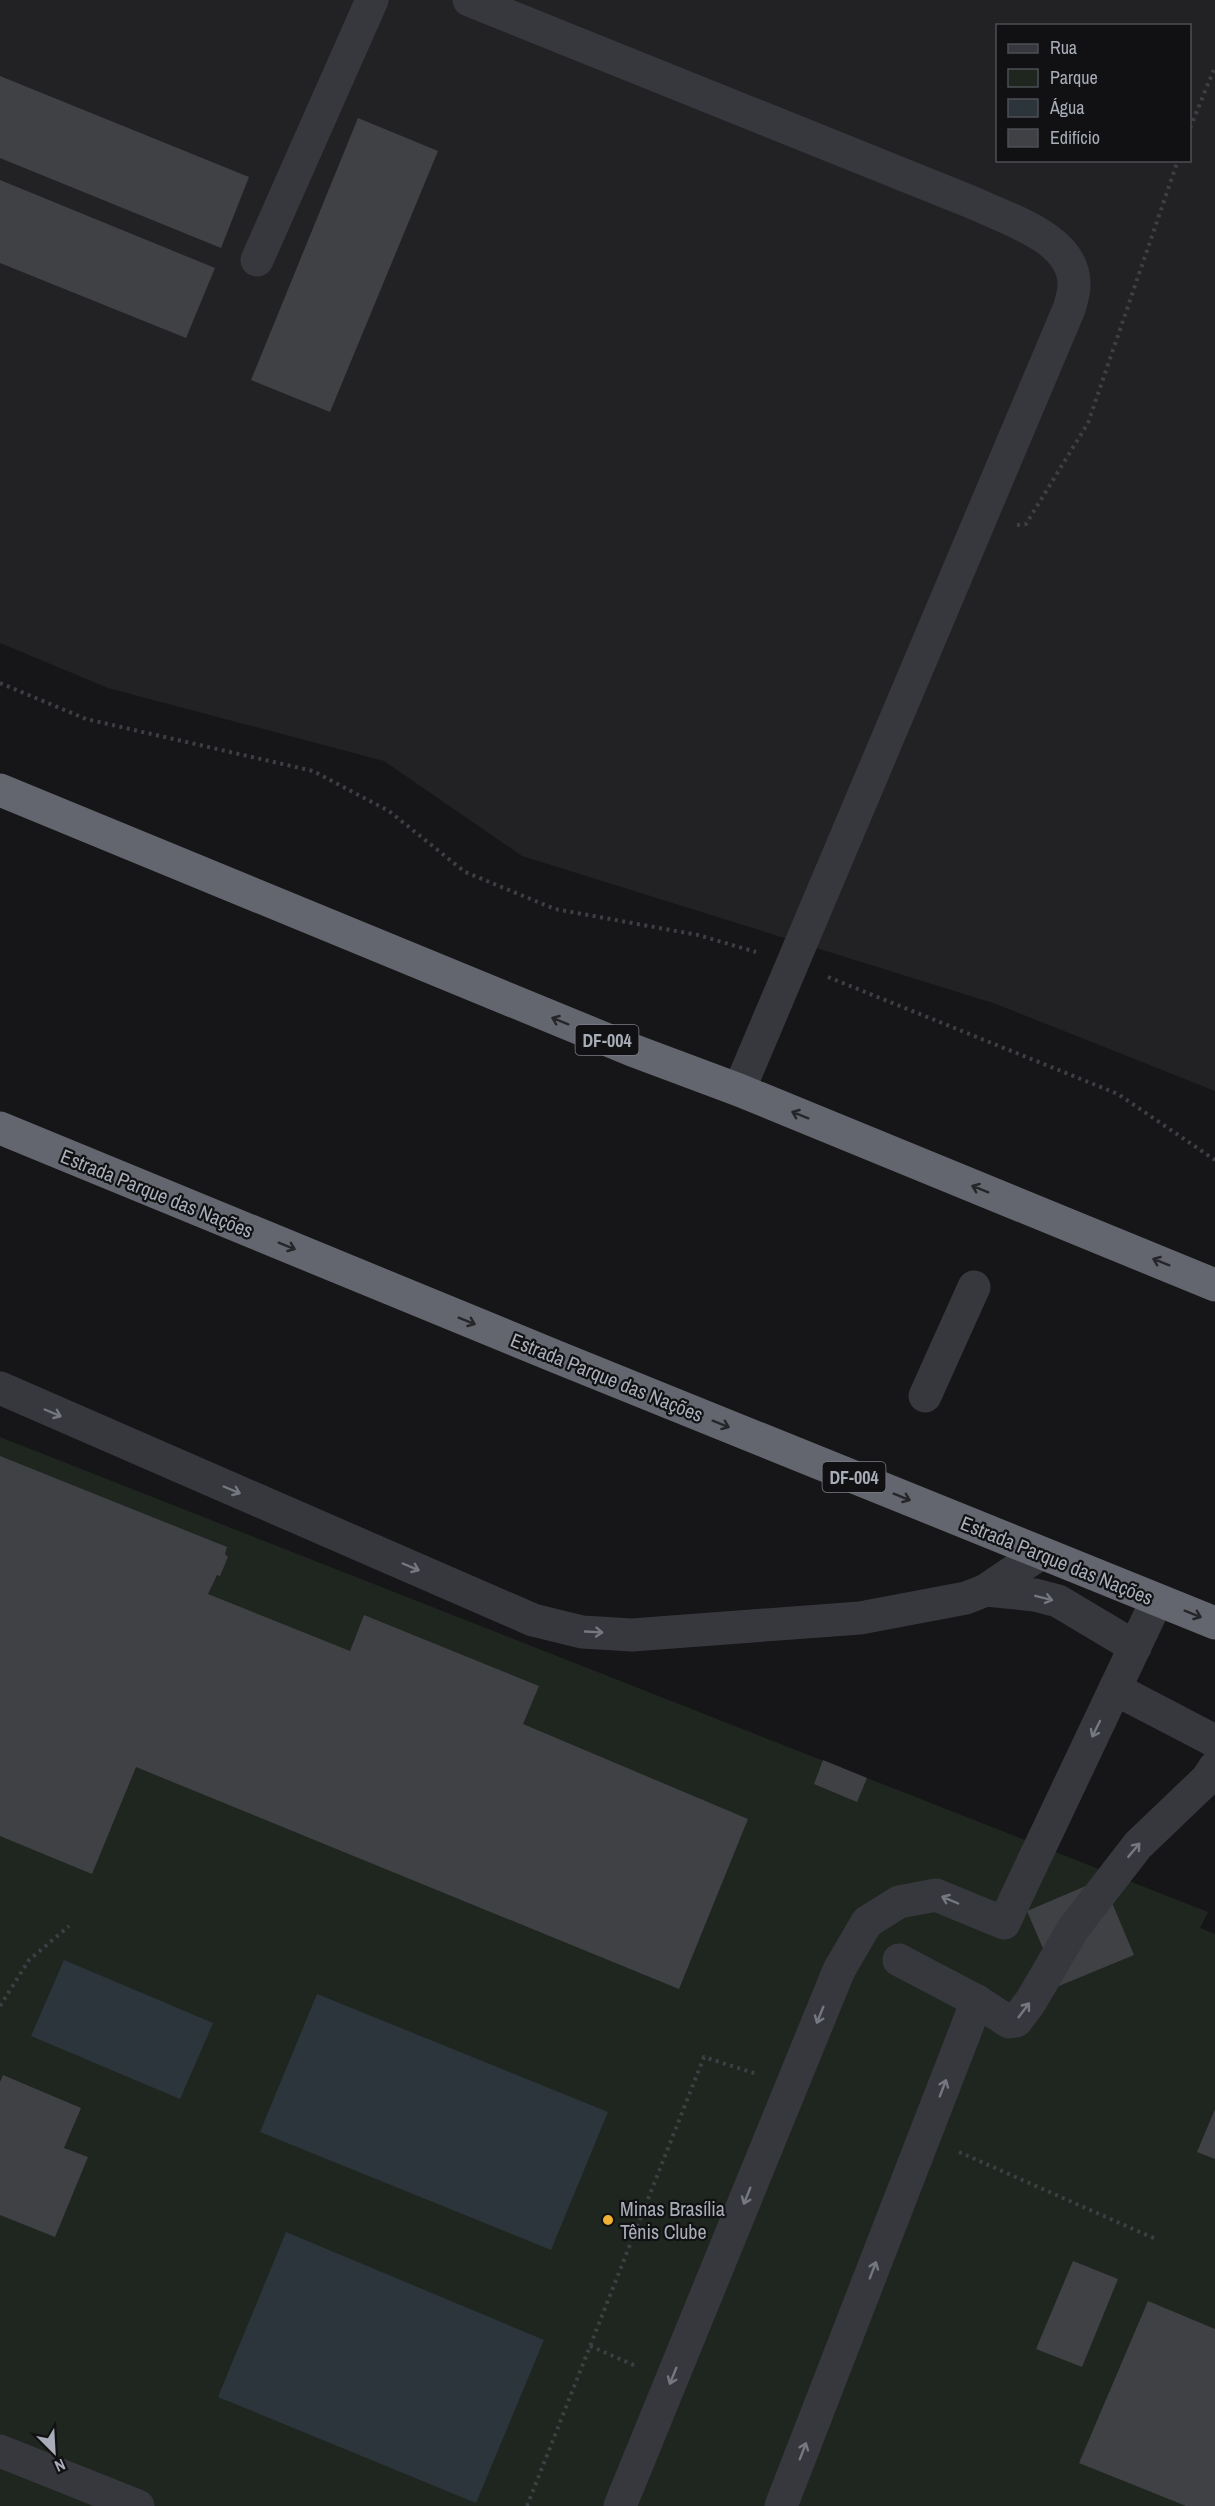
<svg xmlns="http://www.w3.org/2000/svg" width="1215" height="2506" font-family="'Archivo Narrow',sans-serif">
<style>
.built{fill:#222225;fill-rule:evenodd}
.green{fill:#1e261f}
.water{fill:#2c353c}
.building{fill:#404145}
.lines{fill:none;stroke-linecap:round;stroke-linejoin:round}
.path{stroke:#3d3f44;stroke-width:4;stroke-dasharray:3 4.5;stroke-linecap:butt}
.minor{stroke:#37383d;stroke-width:33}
.highway{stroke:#63666e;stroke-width:33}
.oneway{stroke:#26262a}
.oneway2{stroke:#757881}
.poi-dot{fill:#f2b134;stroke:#111113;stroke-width:2}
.labels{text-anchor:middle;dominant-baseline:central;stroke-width:4.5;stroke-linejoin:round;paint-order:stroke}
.shield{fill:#111113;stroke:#7b7e86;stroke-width:1.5}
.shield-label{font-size:18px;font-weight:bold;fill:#a8adb8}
.street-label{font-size:20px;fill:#a8adb8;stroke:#111113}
.poi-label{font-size:20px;fill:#a8adb8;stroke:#111113;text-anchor:start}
</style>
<rect width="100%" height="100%" fill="#161618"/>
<!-- built -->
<path class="built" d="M0 0H1215V1091L996 1004 522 856 384 761 108 688 0 643ZM998 26H1190V160H998Z"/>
<!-- green -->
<polygon class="green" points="0,1437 1208,1912 1200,1928 1215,1934 1215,2506 0,2506"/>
<!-- water -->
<g class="water">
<polygon points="64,1960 213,2023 180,2099 31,2036"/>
<polygon points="317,1994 608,2112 551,2250 260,2132"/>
<polygon points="286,2232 544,2340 476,2503 218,2397"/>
</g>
<!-- building -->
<g class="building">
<polygon points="0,76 249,177 221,248 0,158"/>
<polygon points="358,118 438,151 330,412 251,380"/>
<polygon points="0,180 215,268 186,338 0,263"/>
<polygon points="0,1456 227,1547 225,1554 228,1557 220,1576 217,1575 208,1594 350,1651 364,1615 539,1686 523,1724 748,1819 679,1989 136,1767 92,1874 0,1836"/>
<polygon points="823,1760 867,1778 857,1802 814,1784"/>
<polygon points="1102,1879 1134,1955 1059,1986 1027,1911"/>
<polygon points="3,2075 81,2108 64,2148 88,2157 55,2237 0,2215 0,2082"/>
<polygon points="1215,2109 1215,2159 1197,2152"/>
<polygon points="1073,2261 1118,2279 1082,2367 1036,2349"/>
<polygon points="1148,2301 1215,2329 1215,2506 1186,2506 1079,2463"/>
</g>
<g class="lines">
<!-- path -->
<g class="path">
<polyline points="1190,128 1215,67"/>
<polyline points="1017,525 1026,524 1088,423 1178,160"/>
<polyline points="0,683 86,719 313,771 389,811 465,872 555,909 698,935 756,952"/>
<polyline points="828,977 1118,1094 1215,1160"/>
<polyline points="0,2006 29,1960 69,1926"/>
<polyline points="959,2152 1158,2240"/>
<polyline points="590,2346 636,2366"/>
<polyline points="527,2506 704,2057 757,2074"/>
</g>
<!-- minor -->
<g class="minor">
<path d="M469 0 976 204C1009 220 1076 239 1074 286 1074 293 1071 302 1069 309L739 1090"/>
<polyline points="257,260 372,0"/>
<polyline points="0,1388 533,1620 582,1632 632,1635 860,1618 966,1598 986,1590 1041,1553"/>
<polyline points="925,1396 974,1287"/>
<polyline points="986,1590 1035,1595 1058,1601 1135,1647"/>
<polyline points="1115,1689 1215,1741"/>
<polyline points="899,1960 977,2001 1009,2022 1016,2021 1031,2001 1073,1929 1138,1845 1207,1779 1215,1767"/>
<polyline points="0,2451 138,2506"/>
<polyline points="620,2506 839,1970 867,1922 899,1902 936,1895 1004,1923 1157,1600"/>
<polyline points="781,2506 977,2001"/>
</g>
<!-- highway -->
<g class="highway">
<polyline points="0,790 632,1050 739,1090 1215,1285"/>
<polyline points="0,1128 557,1357 1215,1623"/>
</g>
</g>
<!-- one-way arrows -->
<defs><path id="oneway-shaft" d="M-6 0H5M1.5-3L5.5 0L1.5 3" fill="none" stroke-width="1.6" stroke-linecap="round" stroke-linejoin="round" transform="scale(1.5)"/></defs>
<g class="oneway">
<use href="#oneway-shaft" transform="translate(560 1021) rotate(-158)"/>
<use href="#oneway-shaft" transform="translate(800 1115) rotate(-158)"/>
<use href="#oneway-shaft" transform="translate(980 1189) rotate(-158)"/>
<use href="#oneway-shaft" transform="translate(287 1246) rotate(22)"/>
<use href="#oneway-shaft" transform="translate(1161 1262) rotate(-158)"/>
<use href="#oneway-shaft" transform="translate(467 1321) rotate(22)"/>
<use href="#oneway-shaft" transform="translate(721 1424) rotate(22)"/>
<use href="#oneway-shaft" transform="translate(902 1497) rotate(22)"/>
<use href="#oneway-shaft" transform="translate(1193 1614) rotate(22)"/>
</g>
<g class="oneway2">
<use href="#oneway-shaft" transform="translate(53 1413) rotate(23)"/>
<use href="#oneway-shaft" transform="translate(232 1490) rotate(23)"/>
<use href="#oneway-shaft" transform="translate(411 1567) rotate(23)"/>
<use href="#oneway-shaft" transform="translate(1044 1598) rotate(14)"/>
<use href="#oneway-shaft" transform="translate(594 1632) rotate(3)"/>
<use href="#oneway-shaft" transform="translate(1096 1729) rotate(116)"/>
<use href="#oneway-shaft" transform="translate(1134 1850) rotate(-50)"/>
<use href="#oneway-shaft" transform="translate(950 1900) rotate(-157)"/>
<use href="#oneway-shaft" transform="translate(1024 2010) rotate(-53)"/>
<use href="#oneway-shaft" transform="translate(820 2015) rotate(112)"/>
<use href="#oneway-shaft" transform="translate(943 2088) rotate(-69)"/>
<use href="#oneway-shaft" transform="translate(747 2196) rotate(112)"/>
<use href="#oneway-shaft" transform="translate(873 2270) rotate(-69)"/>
<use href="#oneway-shaft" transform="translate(673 2376) rotate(112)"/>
<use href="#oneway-shaft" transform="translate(803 2451) rotate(-69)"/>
</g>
<!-- markers -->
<circle class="poi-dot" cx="608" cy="2220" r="6"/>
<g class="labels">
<!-- shield labels -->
<g class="shield">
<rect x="575.5" y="1025" width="63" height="30" rx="4.5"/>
<rect x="822.5" y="1462" width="63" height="30" rx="4.5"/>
</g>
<g class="shield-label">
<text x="607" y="1040">DF-004</text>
<text x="854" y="1477">DF-004</text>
</g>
<!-- street labels -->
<g class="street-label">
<text transform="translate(157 1193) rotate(22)">Estrada Parque das Nações</text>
<text transform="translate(607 1377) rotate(22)">Estrada Parque das Nações</text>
<text transform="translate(1057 1560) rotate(22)">Estrada Parque das Nações</text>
</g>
<!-- poi labels -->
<g class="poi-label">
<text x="620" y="2208">Minas Brasília<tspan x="620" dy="23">Tênis Clube</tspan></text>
</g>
</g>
<!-- legend -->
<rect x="996" y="24" width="195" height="138" fill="#111113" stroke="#4d4f55" stroke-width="1.5"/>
<rect x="1008" y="44" width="30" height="9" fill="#37383d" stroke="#4d4f55" stroke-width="1.5"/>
<text x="1050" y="54" font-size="18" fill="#a8adb8">Rua</text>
<rect x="1008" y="69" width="30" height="18" fill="#1e261f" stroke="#4d4f55" stroke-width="1.5"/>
<text x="1050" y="84" font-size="18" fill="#a8adb8">Parque</text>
<rect x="1008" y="99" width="30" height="18" fill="#2c353c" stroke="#4d4f55" stroke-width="1.5"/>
<text x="1050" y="114" font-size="18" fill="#a8adb8">Água</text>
<rect x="1008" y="129" width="30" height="18" fill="#404145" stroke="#4d4f55" stroke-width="1.5"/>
<text x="1050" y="144" font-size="18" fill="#a8adb8">Edifício</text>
<!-- north arrow -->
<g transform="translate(54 2452) rotate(156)" stroke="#111113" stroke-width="4.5" paint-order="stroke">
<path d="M0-4.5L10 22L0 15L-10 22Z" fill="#a8adb8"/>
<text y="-9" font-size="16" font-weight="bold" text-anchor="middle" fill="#a8adb8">N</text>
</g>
</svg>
